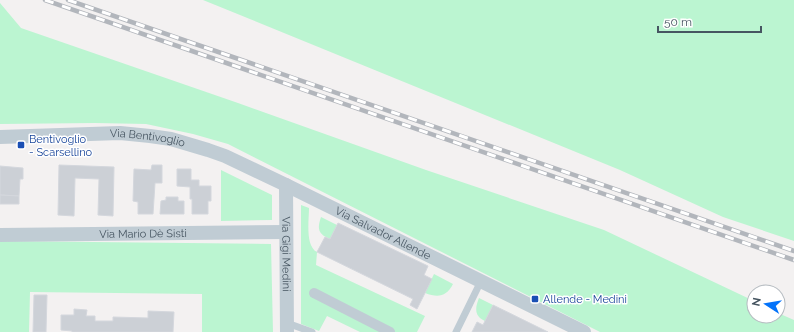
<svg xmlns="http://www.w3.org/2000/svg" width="794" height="332" font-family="Raleway,sans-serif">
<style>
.green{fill:#bbf5d1}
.building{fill:#ccd0d6;stroke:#d4d7dd}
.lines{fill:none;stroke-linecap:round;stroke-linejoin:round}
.service{stroke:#c0ccd4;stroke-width:7}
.pedestrian{stroke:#c0ccd4;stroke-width:10}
.minor{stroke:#c0ccd4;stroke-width:14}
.rail-casing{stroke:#b2b6bc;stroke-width:4.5}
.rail{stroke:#fff;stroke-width:3;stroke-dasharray:9;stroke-linecap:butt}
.transit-dot{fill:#1a4fb4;stroke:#fff;stroke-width:1.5}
.labels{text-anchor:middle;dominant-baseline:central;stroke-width:3;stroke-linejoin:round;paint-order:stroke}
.transit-label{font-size:11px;fill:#164399;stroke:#fff;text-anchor:start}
.street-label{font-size:11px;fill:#465561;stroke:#fff}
</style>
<rect width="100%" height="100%" fill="#f3f1f1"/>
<!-- green -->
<g class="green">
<polygon points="203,0 794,0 794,241 723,217 620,170"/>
<polygon points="0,3 21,28 238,103 426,170 604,230 754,301 754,316 778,316 778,313 794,320 794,332 600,332 228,144 193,134 146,124 95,123 0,124"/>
<polygon points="221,170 272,195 272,220 221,221"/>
<path d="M301 205 309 208C309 220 305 246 317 252L316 265 425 316 417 332H360L327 316 319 331 301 324Z"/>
<path d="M321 217 337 225 330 239C318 234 317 229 321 217Z"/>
<polygon points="0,241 271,244 273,332 202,332 202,294 30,292 29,332 0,332"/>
<path d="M434 274 453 284C446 297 438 298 425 293Z"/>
<path d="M479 298 493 305 485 321C474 316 475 308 479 298Z"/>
</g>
<!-- building -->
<g class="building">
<polygon points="59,165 114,167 113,216 98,215 99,179 75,178 74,216 58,215"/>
<polygon points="152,165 162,165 162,183 155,183 153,214 138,214 138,202 133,201 134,169 151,170"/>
<polygon points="0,166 23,168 23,179 20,179 19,196 0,195"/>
<polygon points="177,169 191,169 191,180 199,180 199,186 211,186 211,201 208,201 208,214 192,214 192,199 190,199 190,187 177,186"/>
<polygon points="0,195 19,196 19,204 0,204"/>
<polygon points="166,197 178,197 178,201 184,201 184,214 160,214 161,201 166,200"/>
<polygon points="338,223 428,266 424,275 432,279 417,309 410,305 413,299 317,252 325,237 330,239"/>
<polygon points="34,295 47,295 46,332 33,332"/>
<polygon points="493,305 548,332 472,332 477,322 483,325"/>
<polygon points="74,309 87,310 86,316 95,316 95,321 113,321 113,317 148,318 148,311 174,312 173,332 72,332 72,331 61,330 61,315 74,315"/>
</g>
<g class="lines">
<!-- service -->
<g class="service">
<polyline points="287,323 312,332"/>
<polyline points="456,332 481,281"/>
</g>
<!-- pedestrian -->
<polyline class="pedestrian" points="314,293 390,332"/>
<!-- minor -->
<g class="minor">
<path id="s1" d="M0 137 120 133 150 136 171 139 208 150 225 156 286 185 584 332"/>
<path id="s2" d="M286 185 287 332"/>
<path id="s3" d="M0 235 286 232"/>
</g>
<defs>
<g id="rail">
<polyline points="45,0 794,260"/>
<polyline points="68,0 794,251"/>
</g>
</defs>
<!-- rail casing -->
<use href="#rail" class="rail-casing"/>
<!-- rail -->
<use href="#rail" class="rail"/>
</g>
<!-- markers -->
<g class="transit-dot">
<rect x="17" y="141" width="8" height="8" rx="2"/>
<rect x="531" y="295" width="8" height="8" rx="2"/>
</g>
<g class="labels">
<!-- transit labels -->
<g class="transit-label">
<text x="29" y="139">Bentivoglio<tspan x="29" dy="13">- Scarsellino</tspan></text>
<text x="543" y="299">Allende - Medini</text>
</g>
<!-- street labels -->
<g class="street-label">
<text stroke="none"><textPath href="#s1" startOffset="148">Via Bentivoglio</textPath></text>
<text stroke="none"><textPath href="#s1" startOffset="404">Via Salvador Allende</textPath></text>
<text stroke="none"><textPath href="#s3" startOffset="143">Via Mario Dè Sisti</textPath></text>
<text stroke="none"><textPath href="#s2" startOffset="69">Via Gigi Medini</textPath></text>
</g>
</g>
<!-- north arrow -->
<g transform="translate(766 304) rotate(282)"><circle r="19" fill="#ffffff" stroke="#b5bbc0"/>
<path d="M0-3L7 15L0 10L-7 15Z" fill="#0473fa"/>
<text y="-6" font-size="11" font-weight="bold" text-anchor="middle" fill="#465561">N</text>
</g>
<!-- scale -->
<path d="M658 26v6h103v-6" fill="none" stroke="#465561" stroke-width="2"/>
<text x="664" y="26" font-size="12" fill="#465561" stroke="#ffffff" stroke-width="3" paint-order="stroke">50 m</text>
</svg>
